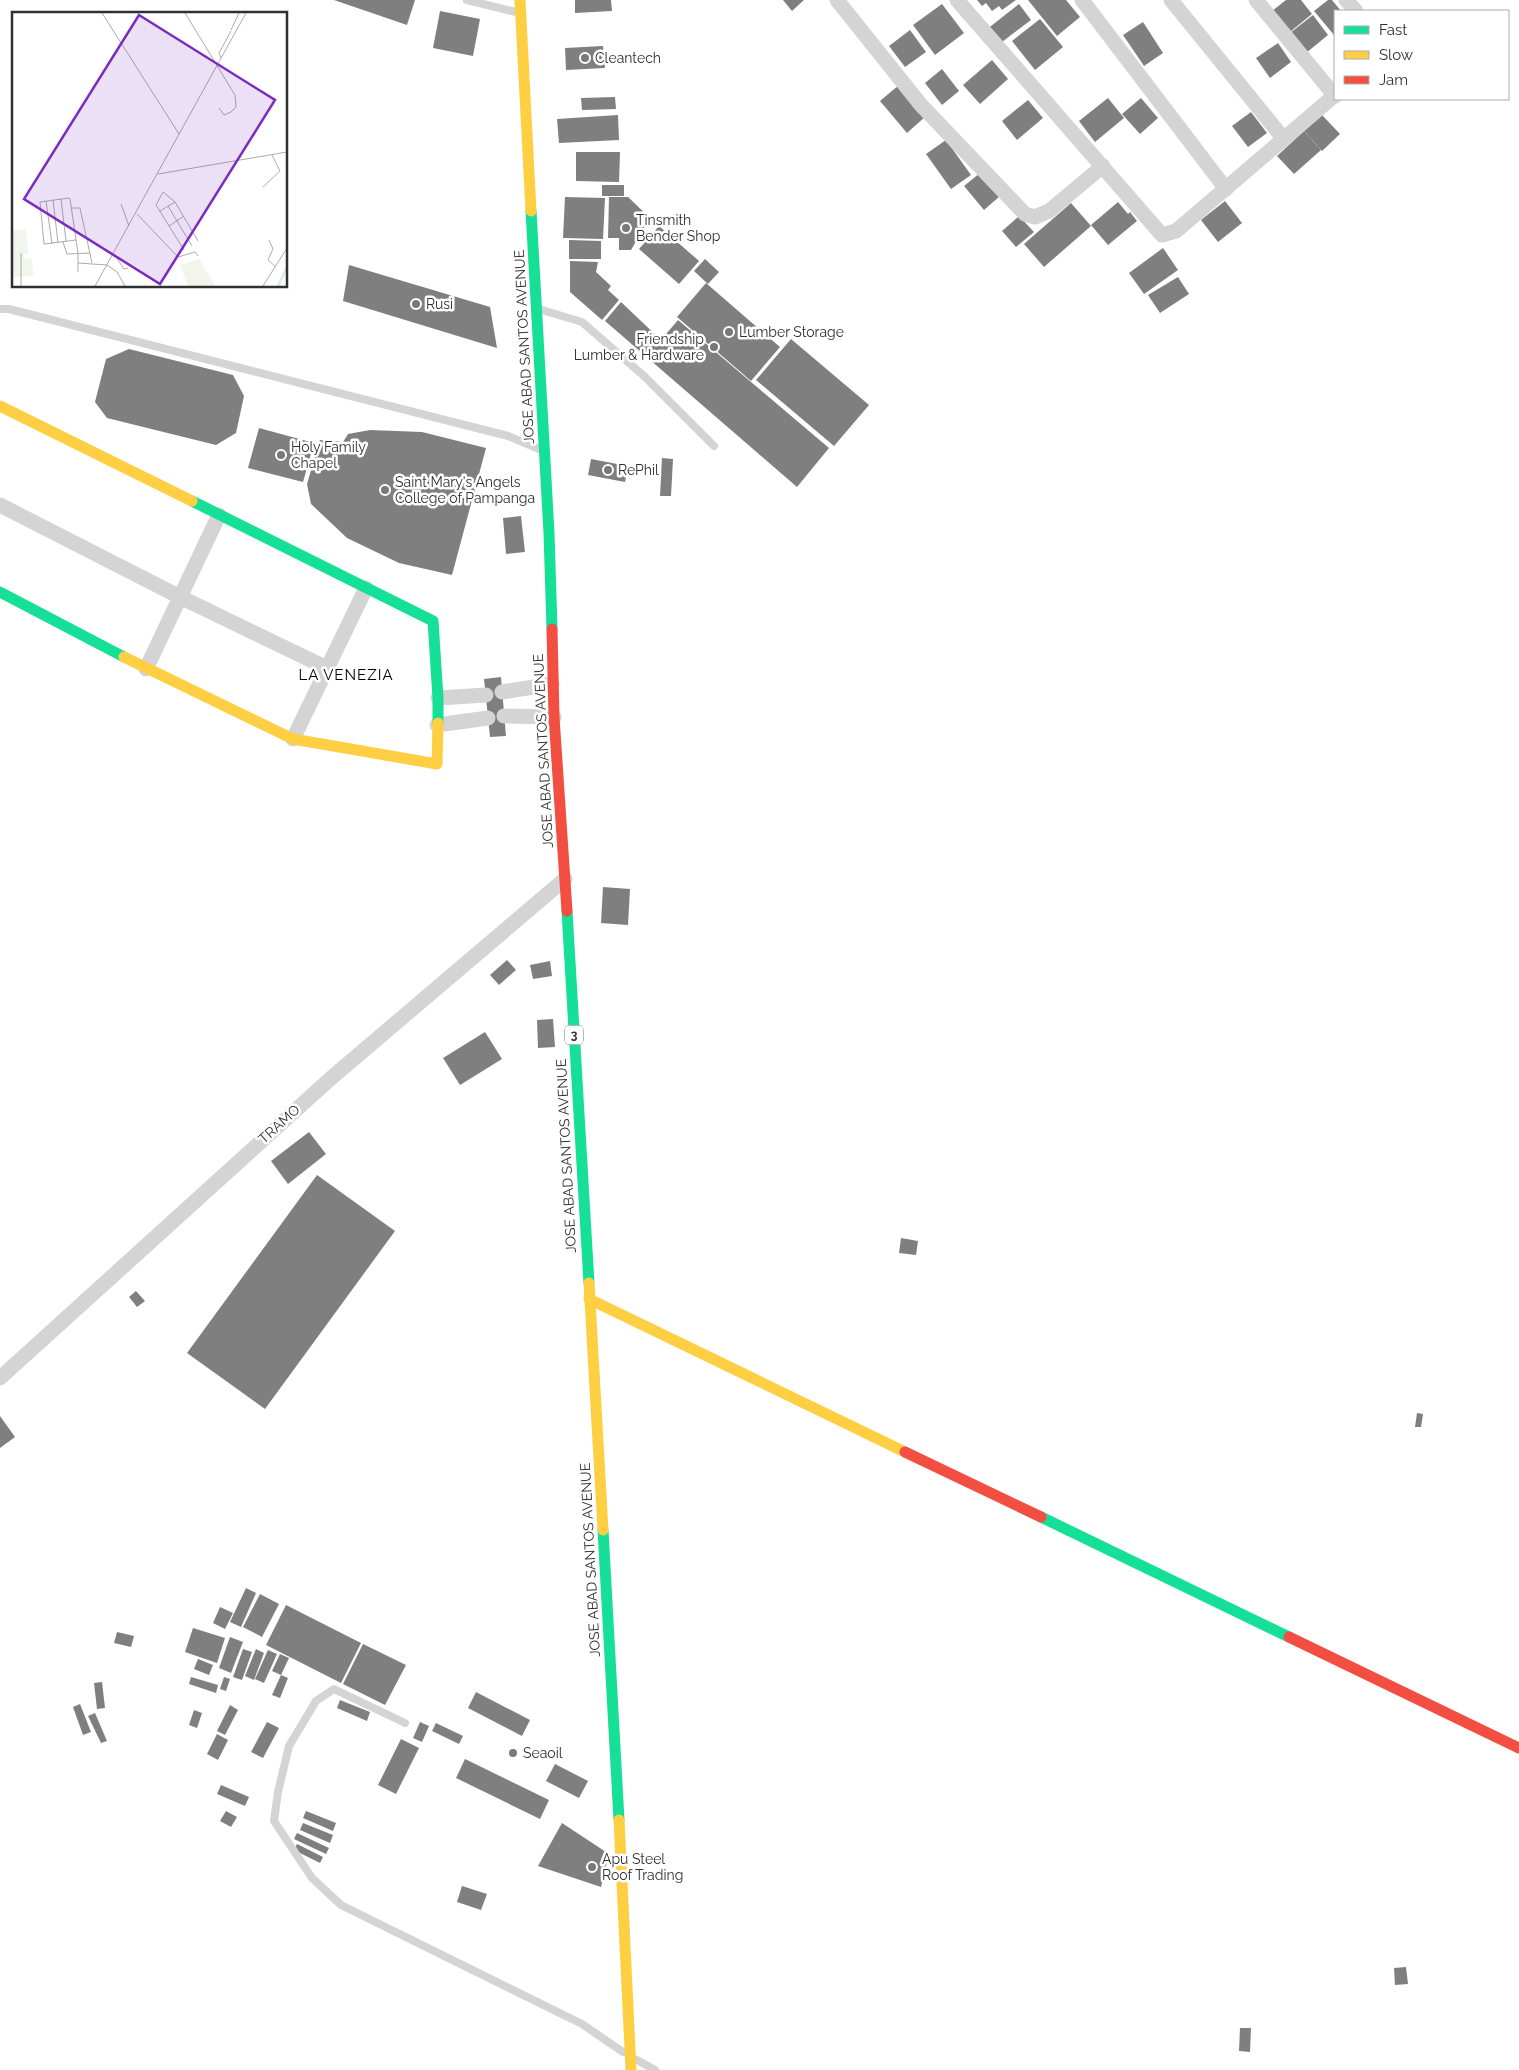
<svg xmlns="http://www.w3.org/2000/svg" width="1519" height="2070" font-family="Raleway,sans-serif">
<style>
.building{fill:#7f7f7f}
.lines{fill:none;stroke-linecap:round;stroke-linejoin:round}
.lane{stroke:#d4d4d4;stroke-width:8}
.street{stroke:#d4d4d4;stroke-width:15}
.fast{stroke:#16e098;stroke-width:11}
.slow{stroke:#ffcf43;stroke-width:11}
.jam{stroke:#f24e42;stroke-width:11}
.poi-dot{fill:#787878;stroke:#fff;stroke-width:2}
.labels{text-anchor:middle;dominant-baseline:central;stroke-width:5;stroke-linejoin:round;paint-order:stroke}
.shield{fill:#fff;stroke:#6e6e6e;stroke-width:1}
.shield-label{font-size:12px;font-weight:bold;fill:#303030}
.poi-label{font-size:14px;fill:#303030;stroke:#fff;text-anchor:start}
.street-label{font-size:14px;fill:#303030;stroke:#fff}
.neighbourhood-label{font-size:15px;letter-spacing:1px;fill:#000;stroke:#fff}
.inset-river{fill:none;stroke:#d9ecf3;stroke-width:2.5}
.inset-road{fill:none;stroke:#acacac;stroke-width:1}
.view{fill:#7b2cbf;fill-opacity:0.15;stroke:#7b2cbf;stroke-width:2.5}
.inset-edge{fill:none;stroke:#303030;stroke-width:2.5}
</style>
<rect width="100%" height="100%" fill="#fff"/>
<!-- building -->
<g class="building">
<polygon points="334,0 415,0 407,25"/>
<polygon points="575,0 611,0 612,11 575,13"/>
<polygon points="783,0 804,0 792,11"/>
<polygon points="977,0 1016,0 1002,10 999,6 992,11 986,3 982,6"/>
<polygon points="1028,0 1066,0 1080,17 1057,36"/>
<polygon points="1286,0 1301,0 1312,14 1290,32 1272,11"/>
<polygon points="1328,0 1332,0 1341,11 1335,11 1334,35 1314,11"/>
<polygon points="942,4 964,33 935,55 913,25"/>
<polygon points="1019,4 1031,20 998,45 986,30"/>
<polygon points="440,11 480,19 473,56 433,48"/>
<polygon points="1313,15 1328,35 1306,53 1290,33"/>
<polygon points="1040,19 1063,47 1035,70 1012,41"/>
<polygon points="1143,22 1163,53 1144,66 1123,35"/>
<polygon points="910,30 926,52 905,67 889,46"/>
<polygon points="1278,43 1291,62 1270,78 1256,58"/>
<polygon points="603,46 605,68 566,70 565,48"/>
<polygon points="992,60 1008,79 980,104 963,85"/>
<polygon points="942,69 959,91 942,105 925,83"/>
<polygon points="899,85 926,116 907,133 880,101"/>
<polygon points="615,97 616,109 582,110 581,98"/>
<polygon points="1108,98 1124,118 1095,142 1079,121"/>
<polygon points="1141,98 1158,118 1140,134 1122,114"/>
<polygon points="1028,100 1043,118 1017,140 1002,121"/>
<polygon points="1251,112 1267,133 1248,147 1232,126"/>
<polygon points="618,115 619,140 559,143 557,119"/>
<polygon points="1322,115 1340,134 1322,151 1304,131"/>
<polygon points="1304,131 1321,150 1294,174 1277,156"/>
<polygon points="946,140 971,175 951,189 926,154"/>
<polygon points="576,152 620,152 619,182 576,181"/>
<polygon points="980,173 1000,196 984,210 964,186"/>
<rect x="602" y="185" width="22" height="11"/>
<polygon points="565,197 605,198 603,239 563,238"/>
<polygon points="609,197 628,197 650,218 631,250 619,250 619,238 608,238"/>
<polygon points="1225,201 1242,223 1218,242 1201,220"/>
<polygon points="1118,202 1128,214 1130,212 1137,221 1108,245 1091,225"/>
<polygon points="1071,203 1091,226 1044,267 1024,244"/>
<polygon points="1019,216 1034,232 1016,247 1002,231"/>
<polygon points="659,226 699,261 679,284 639,249"/>
<polygon points="569,240 601,241 601,259 569,259"/>
<polygon points="1163,248 1178,270 1144,294 1129,273"/>
<polygon points="705,259 719,272 708,284 694,271"/>
<polygon points="570,261 598,262 596,272 611,286 608,290 619,300 602,320 570,292"/>
<polygon points="349,265 490,307 497,348 343,301"/>
<polygon points="1178,277 1189,294 1160,313 1148,295"/>
<polygon points="706,283 780,347 751,381 677,317"/>
<polygon points="621,302 661,340 678,320 829,448 797,487 605,321"/>
<polygon points="791,339 869,405 834,446 756,380"/>
<polygon points="129,349 233,375 244,396 236,433 216,445 107,418 95,402 106,359"/>
<polygon points="259,428 314,443 303,482 248,468"/>
<polygon points="370,430 422,432 486,448 452,575 399,563 347,538 311,504 307,484 320,440 343,442 348,434"/>
<polygon points="662,458 673,459 671,496 660,496"/>
<polygon points="591,459 628,466 625,482 588,475"/>
<polygon points="521,516 525,552 506,554 503,518"/>
<polygon points="501,677 506,736 490,737 484,679"/>
<polygon points="603,887 630,889 628,925 601,923"/>
<polygon points="507,960 516,970 499,985 490,975"/>
<polygon points="550,961 552,976 533,979 530,965"/>
<polygon points="553,1019 555,1047 538,1048 537,1020"/>
<polygon points="485,1032 502,1059 460,1085 443,1058"/>
<polygon points="309,1132 326,1154 288,1184 271,1161"/>
<polygon points="317,1175 395,1231 265,1409 187,1353"/>
<polygon points="901,1238 918,1241 916,1255 899,1253"/>
<polygon points="136,1291 145,1301 137,1307 129,1297"/>
<polygon points="1417,1413 1423,1414 1421,1427 1415,1427"/>
<polygon points="0,1416 15,1437 0,1448"/>
<polygon points="246,1588 256,1593 241,1627 230,1622"/>
<polygon points="260,1594 279,1604 262,1637 243,1627"/>
<polygon points="286,1605 361,1643 341,1683 266,1645"/>
<polygon points="220,1607 233,1613 225,1629 213,1623"/>
<polygon points="193,1628 225,1638 217,1663 185,1652"/>
<polygon points="117,1632 134,1636 131,1647 114,1643"/>
<polygon points="230,1637 243,1642 231,1673 219,1668"/>
<polygon points="363,1644 406,1665 385,1705 343,1684"/>
<polygon points="243,1649 252,1652 242,1680 233,1677"/>
<polygon points="256,1649 264,1653 254,1680 245,1676"/>
<polygon points="268,1650 277,1654 264,1683 255,1679"/>
<polygon points="280,1654 289,1658 281,1675 272,1671"/>
<polygon points="198,1659 213,1665 209,1675 194,1669"/>
<polygon points="281,1675 288,1678 280,1698 272,1695"/>
<polygon points="191,1677 218,1685 216,1693 189,1684"/>
<polygon points="224,1677 230,1679 226,1691 220,1689"/>
<polygon points="102,1682 105,1708 97,1709 94,1683"/>
<polygon points="476,1692 530,1720 522,1736 468,1708"/>
<polygon points="340,1700 370,1712 367,1721 337,1708"/>
<polygon points="80,1704 91,1732 83,1735 73,1707"/>
<polygon points="230,1705 238,1710 225,1735 217,1731"/>
<polygon points="194,1710 202,1713 197,1728 189,1725"/>
<polygon points="95,1713 107,1741 101,1743 88,1716"/>
<polygon points="267,1722 279,1728 263,1758 251,1752"/>
<polygon points="420,1722 429,1726 422,1742 413,1738"/>
<polygon points="436,1723 463,1736 459,1744 432,1731"/>
<polygon points="217,1734 228,1740 218,1760 207,1754"/>
<polygon points="401,1739 419,1748 396,1794 378,1785"/>
<polygon points="465,1759 549,1800 540,1819 456,1778"/>
<polygon points="555,1764 588,1781 579,1798 546,1781"/>
<polygon points="221,1785 249,1797 245,1806 217,1794"/>
<polygon points="226,1811 237,1817 231,1827 220,1821"/>
<polygon points="306,1811 336,1823 333,1831 303,1818"/>
<polygon points="303,1823 333,1835 330,1843 300,1830"/>
<polygon points="562,1823 609,1854 601,1887 538,1866"/>
<polygon points="297,1833 329,1848 326,1854 294,1839"/>
<polygon points="297,1844 323,1857 320,1863 294,1850"/>
<polygon points="462,1886 487,1894 481,1910 457,1902"/>
<polygon points="1406,1967 1408,1984 1395,1985 1394,1968"/>
<polygon points="1240,2028 1251,2028 1250,2052 1239,2051"/>
</g>
<g class="lines">
<!-- lane -->
<g class="lane">
<polyline points="467,0 516,12"/>
<polyline points="0,309 9,309 508,436 539,449"/>
<polyline points="542,310 582,322 644,376 714,446"/>
<polyline points="405,1723 334,1689 316,1701 289,1746 278,1792 274,1821 312,1878 341,1905 582,2024 623,2052"/>
<polyline points="637,2060 655,2070"/>
</g>
<!-- street -->
<g class="street">
<polyline points="837,0 921,105 1025,214 1035,217 1049,211 1103,166"/>
<polyline points="957,0 1162,235 1176,231 1335,95"/>
<polyline points="1082,0 1226,189"/>
<polyline points="1171,0 1283,138"/>
<polyline points="1256,0 1335,96"/>
<polyline points="1346,0 1356,11"/>
<polyline points="0,505 180,597 329,669"/>
<polyline points="146,669 219,515"/>
<polyline points="502,692 552,684"/>
<polyline points="438,698 486,695"/>
<polyline points="504,716 554,717"/>
<polyline points="437,725 488,718"/>
<polyline points="293,739 366,588"/>
<polyline points="0,1378 330,1079 565,879"/>
</g>
<!-- fast -->
<g class="fast">
<polyline points="531,211 549,533 552,629"/>
<polyline points="192,501 433,621 438,698 438,723"/>
<polyline points="0,592 124,657"/>
<polyline points="567,911 589,1283"/>
<polyline points="1041,1517 1289,1637"/>
<polyline points="603,1530 619,1820"/>
</g>
<!-- slow -->
<g class="slow">
<polyline points="520,0 531,211"/>
<polyline points="0,406 192,501"/>
<polyline points="124,657 293,739 437,764 438,723"/>
<polyline points="589,1283 603,1530"/>
<polyline points="589,1299 905,1452"/>
<polyline points="619,1820 631,2070"/>
</g>
<!-- jam -->
<g class="jam">
<polyline points="552,629 554,717 567,911"/>
<polyline points="905,1452 1041,1517"/>
<polyline points="1289,1637 1519,1748"/>
</g>
</g>
<!-- markers -->
<g class="poi-dot">
<circle cx="585" cy="58" r="5"/>
<circle cx="626" cy="228" r="5"/>
<circle cx="416" cy="304" r="5"/>
<circle cx="729" cy="332" r="5"/>
<circle cx="714" cy="347" r="5"/>
<circle cx="281" cy="455" r="5"/>
<circle cx="608" cy="470" r="5"/>
<circle cx="385" cy="490" r="5"/>
<circle cx="513" cy="1753" r="5"/>
<circle cx="592" cy="1867" r="5"/>
</g>
<g class="labels">
<!-- shield labels -->
<rect class="shield" x="565" y="1025.5" width="18" height="19" rx="4"/>
<g class="shield-label">
<text x="574" y="1035">3</text>
</g>
<!-- poi labels -->
<g class="poi-label">
<text x="595" y="58">Cleantech</text>
<text x="636" y="220">Tinsmith<tspan x="636" dy="16">Bender Shop</tspan></text>
<text x="426" y="304">Rusi</text>
<text x="739" y="332">Lumber Storage</text>
<text x="704" y="339" text-anchor="end">Friendship<tspan x="704" dy="16">Lumber &amp; Hardware</tspan></text>
<text x="291" y="447">Holy Family<tspan x="291" dy="16">Chapel</tspan></text>
<text x="618" y="470">RePhil</text>
<text x="395" y="482">Saint Mary's Angels<tspan x="395" dy="16">College of Pampanga</tspan></text>
<text x="523" y="1753">Seaoil</text>
<text x="602" y="1859">Apu Steel<tspan x="602" dy="16">Roof Trading</tspan></text>
</g>
<!-- street labels -->
<g class="street-label">
<text transform="translate(524 347) rotate(-93)">JOSE ABAD SANTOS AVENUE</text>
<text transform="translate(543 751) rotate(-93)">JOSE ABAD SANTOS AVENUE</text>
<text transform="translate(279 1124) rotate(-42)">TRAMO</text>
<text transform="translate(566 1156) rotate(-93)">JOSE ABAD SANTOS AVENUE</text>
<text transform="translate(590 1560) rotate(-93)">JOSE ABAD SANTOS AVENUE</text>
</g>
<!-- neighbourhood labels -->
<g class="neighbourhood-label">
<text x="346" y="675">LA VENEZIA</text>
</g>
</g>
<!-- overview -->
<g transform="translate(12 12)">
<rect width="275" height="275" fill="#fff"/>
<path d="M14 217 16 242H12V246L20 247 21 264 1 265 0 219ZM187 247 203 274H176L168 253Z" fill="#f2f5ec"/>
<path class="inset-river" d="M266 274 275 255"/>
<path class="inset-road" d="M90 1 167 122M173 1 223 83 224 95 219 100 212 103 207 96M219 18 227 1M209 46 207 41 219 19M146 162 275 140M251 175 268 159 260 143M49 187 54 229M41 188 46 231M34 189 40 232M109 192 117 214M156 194 180 234M59 196H68L80 251M148 199 163 190M125 202 166 245 183 240 186 244M157 214 172 204M64 228 32 232 28 190 57 186 58 187 66 241V260M257 228 261 237 256 248 264 255M51 230 55 242 78 241M172 238 144 193 151 180 163 190 186 229M9 241V274M102 242 112 257 116 256M66 251 95 253 105 260 113 274M83 274 234 1M251 274 275 236"/>
<path class="view" d="M127 3 263 88 148 272 12 187Z"/>
<rect width="275" height="275" class="inset-edge"/>
</g>
<!-- legend -->
<rect x="1334" y="10" width="175" height="90" fill="#ffffff" stroke="#acacac"/>
<rect x="1344" y="26" width="25" height="8" fill="#16e098" stroke="#acacac"/>
<text x="1379" y="35" font-size="15" fill="#303030">Fast</text>
<rect x="1344" y="51" width="25" height="8" fill="#ffcf43" stroke="#acacac"/>
<text x="1379" y="60" font-size="15" fill="#303030">Slow</text>
<rect x="1344" y="76" width="25" height="8" fill="#f24e42" stroke="#acacac"/>
<text x="1379" y="85" font-size="15" fill="#303030">Jam</text>
</svg>
